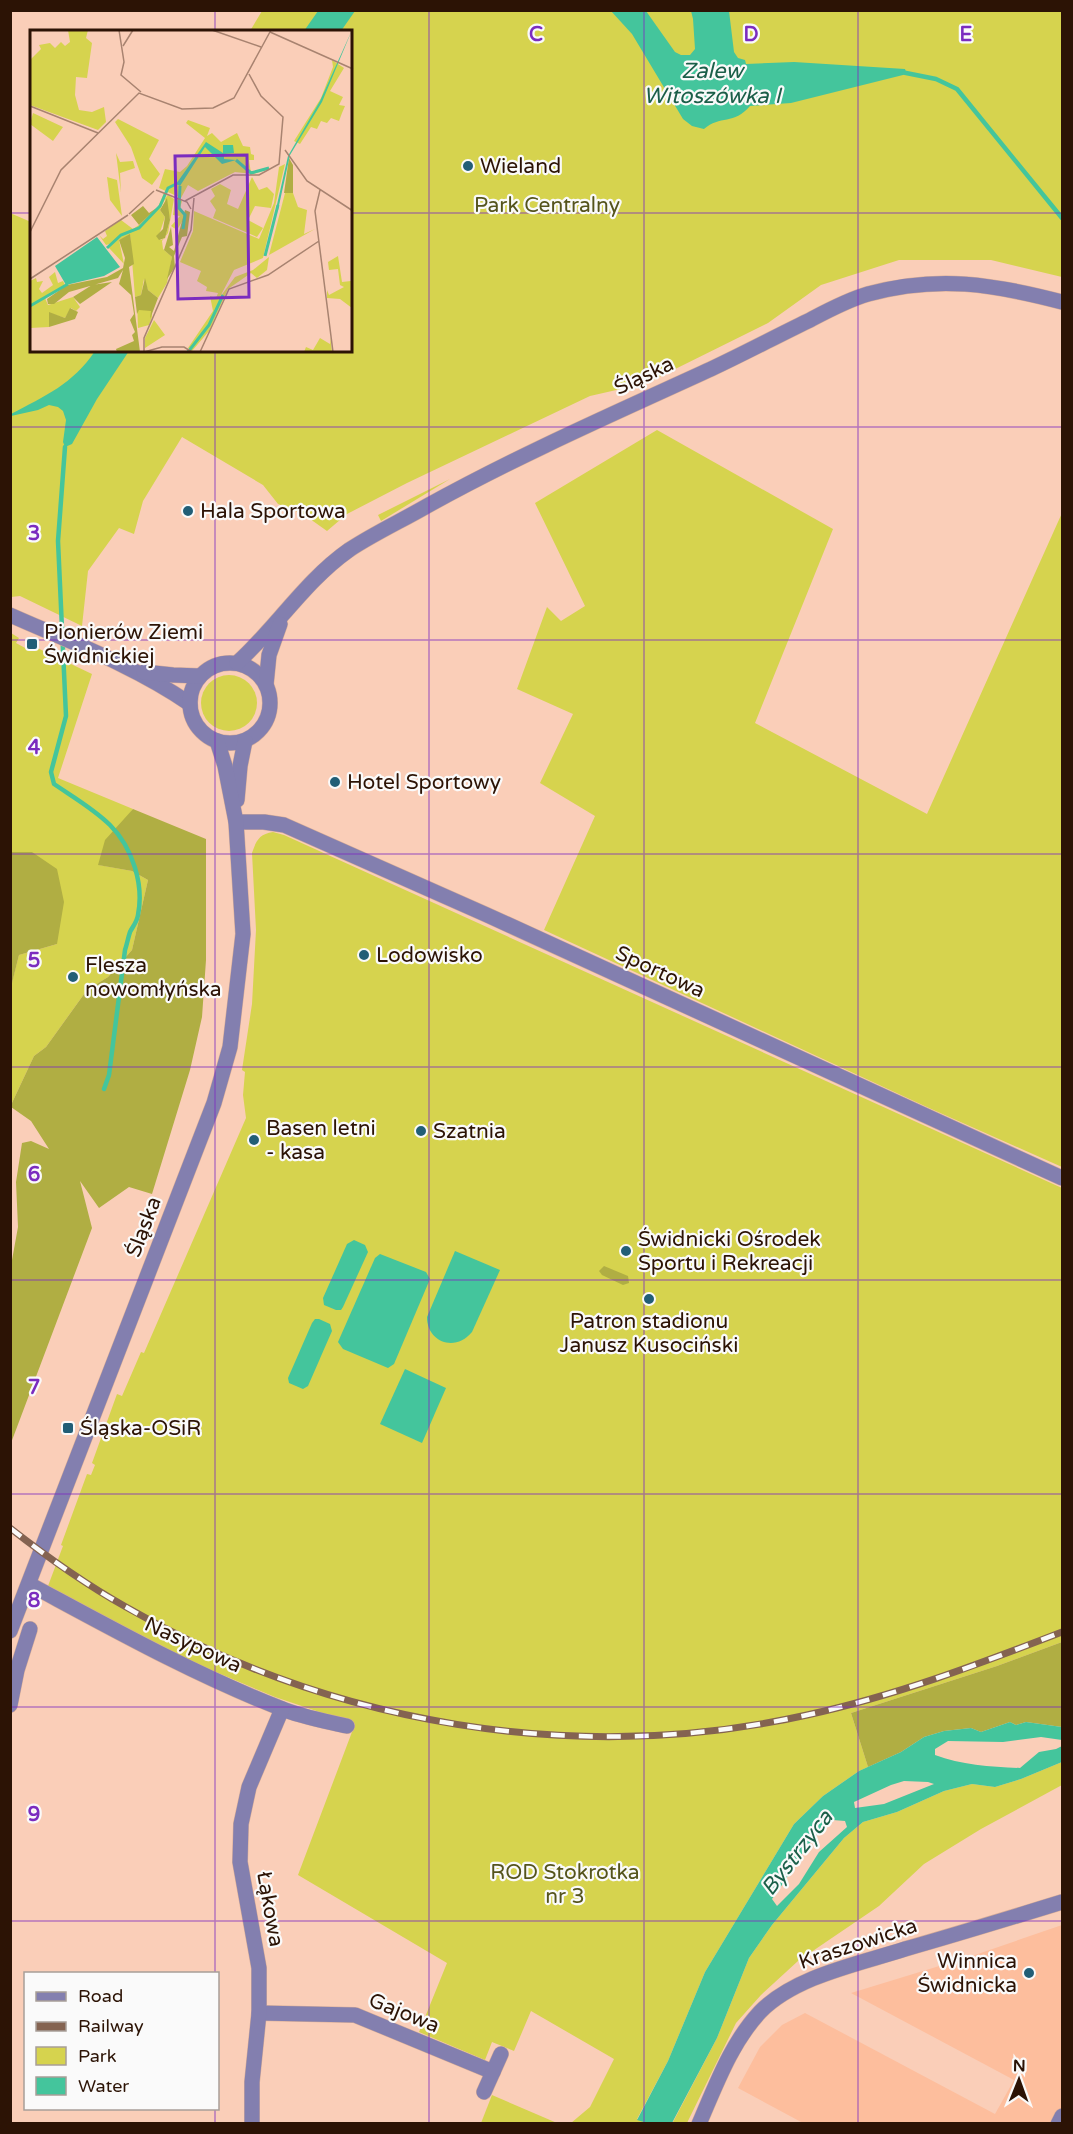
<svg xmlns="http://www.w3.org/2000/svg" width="1073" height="2134" font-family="'Varela Round',sans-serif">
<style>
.built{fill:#fdbe9d}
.green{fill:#d6d34e}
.forest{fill:#b0ae43}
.water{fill:#44c59c;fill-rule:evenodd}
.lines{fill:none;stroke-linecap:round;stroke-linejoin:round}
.stream{stroke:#44c59c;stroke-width:4.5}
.minor-casing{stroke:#d5ac98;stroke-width:16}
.minor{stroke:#837faf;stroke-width:15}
.rail-casing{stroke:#846351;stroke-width:7}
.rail{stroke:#fafafa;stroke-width:4.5;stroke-dasharray:14;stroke-linecap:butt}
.grid{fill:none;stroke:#7b2cbf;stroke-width:1.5;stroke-opacity:0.55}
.poi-dot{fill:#225e76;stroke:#fafafa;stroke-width:2}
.labels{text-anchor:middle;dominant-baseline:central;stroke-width:4.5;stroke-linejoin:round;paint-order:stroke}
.poi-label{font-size:21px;fill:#2c1305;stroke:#fafafa;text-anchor:start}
.park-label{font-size:21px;fill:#55541c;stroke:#fafafa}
.street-label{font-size:21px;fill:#2c1305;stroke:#fafafa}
.water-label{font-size:22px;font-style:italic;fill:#1b5f49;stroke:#fafafa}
.inset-river{fill:none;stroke:#44c59c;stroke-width:3}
.inset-road{fill:none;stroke:#a88370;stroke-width:1.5}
.view{fill:#7b2cbf;fill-opacity:0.15;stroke:#7b2cbf;stroke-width:3}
.inset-edge{fill:none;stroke:#2c1305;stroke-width:3}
.grid-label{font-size:20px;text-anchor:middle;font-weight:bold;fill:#7b2cbf;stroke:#fafafa;stroke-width:4.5;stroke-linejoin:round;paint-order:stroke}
</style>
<rect width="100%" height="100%" fill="#faceb8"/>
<!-- built -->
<polygon class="built" points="1062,1925 1062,2106 1053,2123 803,2123 738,2088 760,2047 782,2025 805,2013 995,2114 1014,2080 851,1993 972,1956"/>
<!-- green -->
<g class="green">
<polygon points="262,11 1062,11 1062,277 991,260 899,260 821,285 768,323 647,383 590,396 407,483 347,514 327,531 303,514 278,504 263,485 182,437 143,501 134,534 119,528 88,571 82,626 20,596 11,597 10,213 31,222 32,351 351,351 351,32 250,31"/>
<polygon points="657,430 833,529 755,723 927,814 1062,513 1062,1167 929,1108 544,930 595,816 540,783 573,714 517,689 547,607 561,621 585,606 535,503"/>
<polygon points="450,479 381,521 378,515"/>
<polygon points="11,633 19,638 16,643 27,649 31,645 92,674 58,778 133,809 122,824 99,865 132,871 148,880 132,950 108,977 87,990 46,1047 34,1056 11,1105 11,986 19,955 57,944 32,852 11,852"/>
<circle cx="229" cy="703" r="28"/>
<path d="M273 832 284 835 1062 1188V1642L997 1666 851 1713 868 1767 859 1771 823 1796 794 1824 705 1972 668 2061 637 2119 647 2123H571L590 2107 614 2059 531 2011 514 2051 492 2042 485 2060 419 2032 447 1963 298 1875 355 1724 275 1697 206 1668 146 1640 48 1586 63 1546 61 1545 87 1474 91 1475 95 1465 92 1463 117 1394 122 1396 141 1352 144 1353 246 1118 243 1095 245 1072 242 1070 252 1004 256 930 252 853C256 841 259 834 273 832Z"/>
<polygon points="1062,1762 1062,1785 981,1829 924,1864 879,1906 798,1961 761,1995 736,2023 687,2123 672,2124 717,2038 749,1958 772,1925 844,1838 863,1822 897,1812 944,1791 972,1784 995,1787 1021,1779"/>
<polygon points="492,2095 557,2123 481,2123"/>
</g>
<!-- forest -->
<g class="forest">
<polygon points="133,809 206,839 206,960 202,1017 190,1070 152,1194 129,1187 99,1208 80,1181 92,1228 11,1443 10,1271 18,1227 16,1182 22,1143 31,1141 49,1149 31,1121 11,1107 11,1105 34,1056 46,1047 87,990 108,977 132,950 148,880 132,871 98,865 105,840"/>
<polygon points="11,852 32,852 57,869 64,902 57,944 19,955 11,987"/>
<polygon points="604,1266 628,1276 629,1283 623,1285 602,1275 599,1271"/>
<polygon points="1062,1642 1062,1727 1026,1722 1016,1725 1010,1722 981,1732 971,1728 944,1731 924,1737 901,1752 868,1767 851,1713 997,1666"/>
</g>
<!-- water -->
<g class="water">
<polygon points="318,11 318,10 355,11 341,31 304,31"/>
<path d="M611 11H646L675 52 681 55H690L695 49 693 19 691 11H729L734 52 738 58 745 60 746 64 794 62 905 69 906 72 903 75 791 103 750 106C734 125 720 115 704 129L692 126 683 119 632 34Z"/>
<path d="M95 351H129L97 399 72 444 65 447 63 442 66 420 63 411 58 407 49 405 38 410 11 416V414C45 396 73 384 95 351Z"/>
<polygon points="354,1240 365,1245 368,1252 343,1307 341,1310 336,1310 324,1305 323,1298 347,1244"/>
<path d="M455 1251 500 1270 472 1332C456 1352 427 1343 427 1317Z"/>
<polygon points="380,1254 426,1272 430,1279 394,1364 388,1368 343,1349 338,1342 375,1258"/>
<polygon points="319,1319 330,1324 332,1331 308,1386 303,1389 289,1383 288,1378 312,1323 315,1319"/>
<polygon points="405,1369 446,1388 422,1443 380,1424"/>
<path d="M1010 1722 1016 1725 1026 1722 1062 1727V1740L1041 1737 1003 1742 948 1741 935 1749V1755C961 1765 992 1767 1020 1768L1039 1752 1056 1749 1062 1746V1762L1021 1779 995 1787 972 1784 944 1791 897 1812 863 1822 844 1838 772 1925 749 1958 717 2038 672 2123H647L637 2120 668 2061 705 1972 794 1824 823 1796 859 1771 901 1752 924 1737 944 1731 971 1728 981 1732ZM904 1781 928 1782 934 1784 884 1804 855 1808 854 1802 891 1785ZM833 1820 845 1821 847 1827 819 1852 799 1884 777 1906 772 1899C793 1872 805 1841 833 1820Z"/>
</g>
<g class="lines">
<!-- stream -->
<g class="stream">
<polyline points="901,72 936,79 957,89 1062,218"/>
<path d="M65 447 58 541 66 716 51 772 54 784C73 797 94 809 110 825 133 848 144 885 138 915 137 922 133 926 130 932 128 938 127 944 125 950L109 1075 104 1089"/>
</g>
<defs>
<g id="minor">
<path d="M10 615C71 642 135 666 190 704"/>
<circle cx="230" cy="703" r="40"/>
<path d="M237 663C276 628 305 581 349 550 373 534 401 521 427 506 519 455 615 413 711 369 743 354 775 337 808 321 827 311 847 300 868 294 938 275 993 284 1062 302"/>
<polyline points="144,672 173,675 200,676"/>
<polyline points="266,685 269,655 280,624"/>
<polyline points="237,800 240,766 245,741"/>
<polyline points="236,822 264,822 284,825 487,915 1062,1178"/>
<path d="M29 1584C111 1628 193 1674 280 1708 301 1717 325 1721 347 1726"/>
<polyline points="10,1631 214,1103 230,1047 243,934 236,822 225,766 217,741"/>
<polyline points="10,1705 17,1670 30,1629"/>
<polyline points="259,2013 355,2015 493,2072"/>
<polyline points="484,2092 501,2054"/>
<polyline points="252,2124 252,2082 259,2013 259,1968 240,1862 241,1824 249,1787 282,1709"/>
<path d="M699 2124C716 2085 731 2043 760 2012 795 1976 859 1964 905 1949 958 1934 1010 1918 1062 1902"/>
<polyline points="1058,2124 1062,2116"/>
</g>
</defs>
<!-- minor casing -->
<use href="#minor" class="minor-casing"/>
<!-- minor -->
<use href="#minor" class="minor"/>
<defs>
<path id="rail" d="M10 1528C47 1557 85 1584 126 1607 331 1725 576 1766 807 1715 895 1696 979 1664 1062 1632"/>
</defs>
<!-- rail casing -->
<use href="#rail" class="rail-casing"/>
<!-- rail -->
<use href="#rail" class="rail"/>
</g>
<!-- grid -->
<path class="grid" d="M215 10V32M429 10V2124M644 10V2124M858 10V2124M10 213H32M351 213H1062M215 351V1974M10 427H1062M10 640H1062M10 854H1062M10 1067H1062M10 1280H1062M10 1494H1062M10 1707H1062M10 1921H1062M215 2108V2124"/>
<!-- markers -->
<g class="poi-dot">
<circle cx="468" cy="166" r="6"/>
<circle cx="188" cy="511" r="6"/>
<rect x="26" y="638" width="12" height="12" rx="3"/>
<circle cx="335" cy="782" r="6"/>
<circle cx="364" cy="955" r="6"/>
<circle cx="73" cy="977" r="6"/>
<circle cx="421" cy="1131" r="6"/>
<circle cx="254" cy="1140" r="6"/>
<circle cx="626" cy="1251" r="6"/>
<circle cx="649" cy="1299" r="6"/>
<rect x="62" y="1422" width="12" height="12" rx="3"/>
<circle cx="1029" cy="1973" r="6"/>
</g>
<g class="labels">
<!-- poi labels -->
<g class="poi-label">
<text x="480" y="166">Wieland</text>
<text x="200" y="511">Hala Sportowa</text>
<text x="44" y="632">Pionierów Ziemi<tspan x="44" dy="24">Świdnickiej</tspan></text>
<text x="347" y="782">Hotel Sportowy</text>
<text x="376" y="955">Lodowisko</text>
<text x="85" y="965">Flesza<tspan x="85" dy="24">nowomłyńska</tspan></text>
<text x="266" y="1128">Basen letni<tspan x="266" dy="24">- kasa</tspan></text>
<text x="433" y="1131">Szatnia</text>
<text x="638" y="1239">Świdnicki Ośrodek<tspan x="638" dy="24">Sportu i Rekreacji</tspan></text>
<text x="649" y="1321" text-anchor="middle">Patron stadionu<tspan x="649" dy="24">Janusz Kusociński</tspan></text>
<text x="80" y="1428">Śląska-OSiR</text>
<text x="1017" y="1961" text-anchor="end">Winnica<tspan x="1017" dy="24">Świdnicka</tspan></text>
</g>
<!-- park labels -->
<g class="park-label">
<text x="547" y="205">Park Centralny</text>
<text x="565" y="1872">ROD Stokrotka<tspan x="565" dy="24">nr 3</tspan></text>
</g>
<!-- street labels -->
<g class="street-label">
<text transform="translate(644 376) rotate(-25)">Śląska</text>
<text transform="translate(660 972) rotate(25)">Sportowa</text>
<text transform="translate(144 1227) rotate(-69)">Śląska</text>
<text transform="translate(193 1645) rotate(25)">Nasypowa</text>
<text transform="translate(270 1909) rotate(80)">Łąkowa</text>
<text transform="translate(858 1944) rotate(-18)">Kraszowicka</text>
<text transform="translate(404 2013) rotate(22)">Gajowa</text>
</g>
<!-- water labels -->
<g class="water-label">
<text x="712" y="71">Zalew<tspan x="712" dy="25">Witoszówka I</tspan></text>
<text transform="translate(797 1853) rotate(-52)">Bystrzyca</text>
</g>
</g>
<!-- overview -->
<g transform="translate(30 30)">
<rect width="322" height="322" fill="#faceb8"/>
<path d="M38 0H58L56 8 62 13 57 48 46 47 45 65 49 80 62 82 74 77 76 92 68 100 0 75V30L11 19 9 15 20 13 25 18 31 12 35 16 40 12ZM302 30 314 38 300 61 313 67 309 75 315 76 312 83 309 91 301 88 297 93 291 91 287 99 281 97 270 114 264 111 291 68 303 37ZM3 83 33 97 23 111 0 94ZM88 89 129 110 119 129 130 144 122 155 112 148 101 117 85 92ZM158 90 180 98 177 106 182 103 191 112 207 103 213 116 220 117 221 124 224 125V130H219L221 143 242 138 223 144 205 142 168 161 158 155 151 168 129 158 135 139 150 142 157 136 175 108 156 93ZM86 123 90 132 103 131 105 138 90 143 91 163ZM255 134 233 228 204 240 190 267 205 247 223 240 239 227 237 240 227 248 221 243 198 259 179 301 162 321 158 318 183 281 180 266 186 268 188 263 176 261 177 257 167 251 171 241 150 232 163 201 164 181 229 209 244 173 249 137ZM77 147 87 150 92 186 80 170ZM222 147 229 160 237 157 244 164 241 178 225 176 218 190 233 198 227 207 183 188 186 180 180 171 185 166 181 159 190 154 201 160 197 174 208 179ZM134 163 135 168 138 165 144 169 138 203 132 211 133 219 142 227 137 253 128 268 118 260 114 249 111 265 105 267 100 205 89 210 94 234 79 218 83 213 76 215 69 205 73 209 77 206 75 201 91 190 103 199 109 195 128 177ZM135 169 140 190 135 208 131 210 128 208 135 187 130 180ZM255 163H263L268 177 277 180 274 204 285 199 239 225ZM145 168 152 171 150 178 156 185 147 200 141 196 150 186 143 185ZM308 226 312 252 321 251 322 247V278L310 269 297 268V260L299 265 314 257 310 255 308 239 299 240 298 232ZM25 242 28 253 33 251 35 255 15 268 18 275 43 267 50 277 46 281 41 278 35 288 19 283V297L0 298V251L6 248 7 252 13 251 9 259 12 263 23 255 19 247ZM107 271 122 281V287L119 295 108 298ZM124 290 135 305 115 318V308ZM300 307 302 322H274L276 317 283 320 290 308 300 314Z" fill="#d6d34e" fill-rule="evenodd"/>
<path d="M259 128 263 135V163H254ZM137 168 140 190 135 208 129 210 126 206 133 199 135 187 130 180ZM113 176 119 183 128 177 109 195 101 185ZM155 180 160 182 157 206 152 207 144 226 145 237 137 249 142 227 134 220 141 197 143 215 139 217 144 221ZM100 204 104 234 99 237 110 322H87L86 319 104 311 102 305 105 302 100 290 104 284 101 265 89 254 93 240 88 248 39 262 24 274H18L17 269 37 255 77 247 93 238 95 228 89 210ZM115 248 118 260 128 268 120 289 121 281 109 280 107 284 105 267 111 265ZM82 252 50 274 43 267 62 255ZM40 278 48 282 45 289 19 297V282L35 288Z" fill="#b0ae43"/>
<path d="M322 0 292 72 260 125 248 180 246 179 258 126 290 71ZM176 112 193 123V115H203L204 123 194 124V129L206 130 192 134 175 117 150 156 146 154ZM67 207 90 237 74 246 36 255 25 236Z" fill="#44c59c"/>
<path class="inset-river" d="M206 130 221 143 239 138M150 156 149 178 155 185 153 199M77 218 91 205 109 198 130 176 138 158 146 154M235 226 248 175M0 276 38 254M158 322 179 295 193 265"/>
<path class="inset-road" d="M89 0 94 32 91 45 111 62M182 0 231 17M240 2 323 39M93 16 103 0M0 76 68 103M255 120 277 151 323 181M126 160 157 172 161 179M290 160 285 181 303 322M155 171 203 145H229L249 134 253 87 231 66 219 44M99 184 124 161M0 202 31 140 109 63 152 79 183 78 204 68 241 0M0 249 98 185M114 322V308L161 200 164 168M114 322 132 317H154L162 322M170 322 199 259 238 245 289 211"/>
<path class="view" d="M217 125 219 267 148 269 145 126Z"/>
<rect width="322" height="322" class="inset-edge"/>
</g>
<g class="grid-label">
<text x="536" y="41">C</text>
<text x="751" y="41">D</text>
<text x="966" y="41">E</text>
<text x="34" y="540">3</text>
<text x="34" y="754">4</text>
<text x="34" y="967">5</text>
<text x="34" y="1181">6</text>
<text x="34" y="1394">7</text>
<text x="34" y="1607">8</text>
<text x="34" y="1821">9</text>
</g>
<!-- border -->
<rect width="1073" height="2134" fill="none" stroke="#2c1305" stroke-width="24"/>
<!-- legend -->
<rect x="24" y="1972" width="195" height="138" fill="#fafafa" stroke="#a89e98" stroke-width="1.5"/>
<rect x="36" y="1992" width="30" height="9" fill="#837faf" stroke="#a89e98" stroke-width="1.5"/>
<text x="78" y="2002" font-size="18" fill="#2c1305">Road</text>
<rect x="36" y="2022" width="30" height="9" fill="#846351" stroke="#a89e98" stroke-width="1.5"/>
<text x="78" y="2032" font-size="18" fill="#2c1305">Railway</text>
<rect x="36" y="2047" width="30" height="18" fill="#d6d34e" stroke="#a89e98" stroke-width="1.5"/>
<text x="78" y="2062" font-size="18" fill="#2c1305">Park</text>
<rect x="36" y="2077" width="30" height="18" fill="#44c59c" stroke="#a89e98" stroke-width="1.5"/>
<text x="78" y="2092" font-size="18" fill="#2c1305">Water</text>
<!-- north arrow -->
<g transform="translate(1019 2080) rotate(1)" stroke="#fafafa" stroke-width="4.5" paint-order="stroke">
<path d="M0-4.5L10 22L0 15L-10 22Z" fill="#2c1305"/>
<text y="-9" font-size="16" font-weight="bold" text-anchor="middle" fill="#2c1305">N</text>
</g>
</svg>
